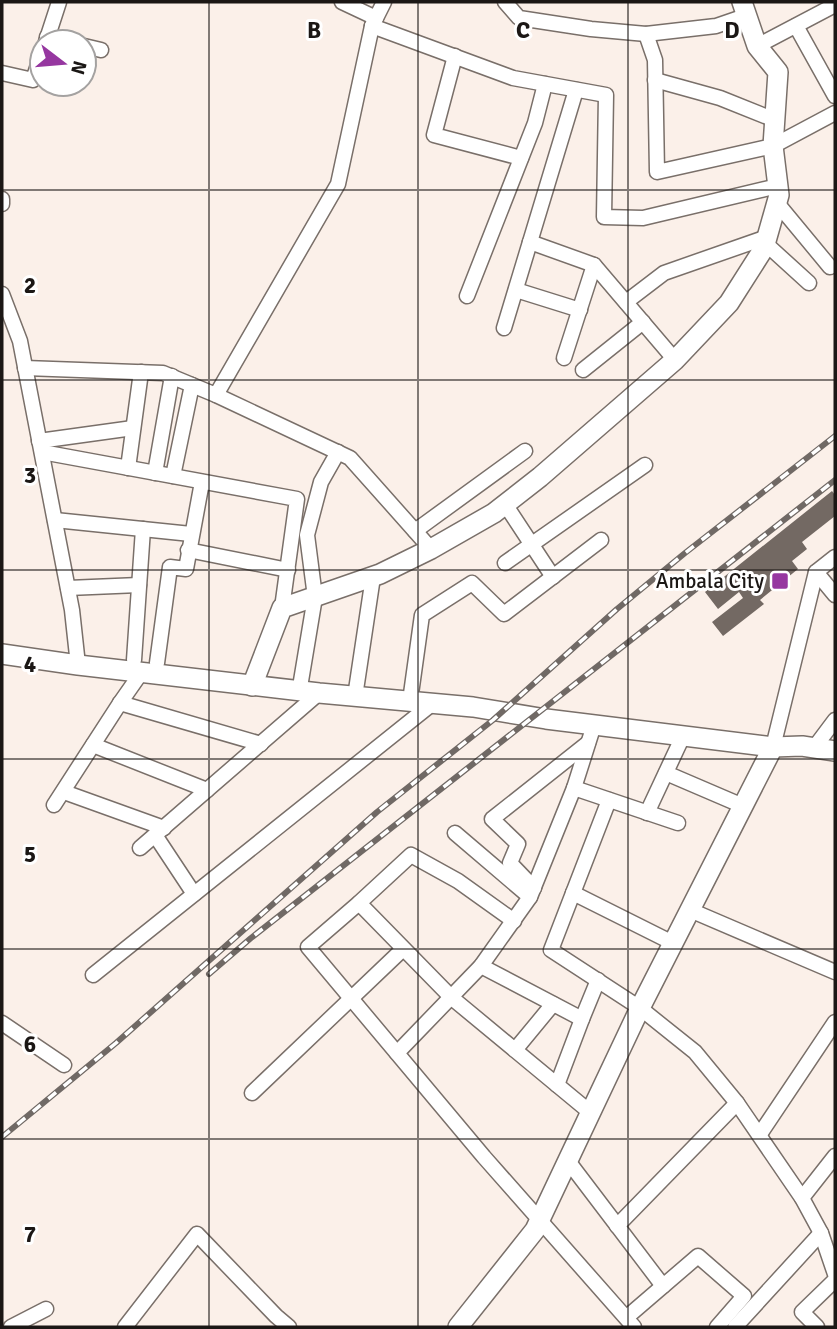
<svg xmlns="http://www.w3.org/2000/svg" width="837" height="1329" font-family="Signika,sans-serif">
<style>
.building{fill:#736963}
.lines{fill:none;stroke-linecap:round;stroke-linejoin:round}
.street-casing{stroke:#796f69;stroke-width:17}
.secondary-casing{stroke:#796f69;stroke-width:22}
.street{stroke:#fff;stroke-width:14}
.secondary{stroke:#fff;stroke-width:19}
.rail-casing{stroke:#706965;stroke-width:6}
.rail{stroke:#fff;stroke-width:3.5;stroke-dasharray:10;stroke-linecap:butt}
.grid{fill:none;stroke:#1b1715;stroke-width:2;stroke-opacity:0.55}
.poi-dot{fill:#9637a0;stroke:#fff;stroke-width:2.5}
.labels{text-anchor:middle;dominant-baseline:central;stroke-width:6;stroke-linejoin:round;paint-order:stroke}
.poi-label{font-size:21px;fill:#1b1715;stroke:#fff;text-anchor:end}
.grid-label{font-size:23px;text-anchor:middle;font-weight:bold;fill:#1b1715;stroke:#fff;stroke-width:6;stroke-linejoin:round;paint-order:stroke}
</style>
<rect width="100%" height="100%" fill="#fbf0e9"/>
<!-- building -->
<polygon class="building" points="832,491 835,495 835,516 802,542 807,549 792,561 798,569 760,600 764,604 723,636 712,622 743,598 739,592 718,609 705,592"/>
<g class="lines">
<defs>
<g id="street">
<polyline points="342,2 376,18"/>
<polyline points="505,2 519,18 591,29 646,34 716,26 748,15"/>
<polyline points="372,26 513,78 606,95 604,217 643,218 778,186"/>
<polyline points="796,26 835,96"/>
<polyline points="646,34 655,60 657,172 773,146 835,113"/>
<polyline points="47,37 67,42"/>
<polyline points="46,42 59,2"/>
<polyline points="84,46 101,50"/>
<polyline points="757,46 835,5"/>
<polyline points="455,56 434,135 521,158"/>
<polyline points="2,73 33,80 42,53"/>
<polyline points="655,80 720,98 775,120"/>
<polyline points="2,199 2,204"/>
<polyline points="777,203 830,267"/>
<polyline points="530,242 594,265 675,360"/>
<polyline points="765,243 809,283"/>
<polyline points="516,290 580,310"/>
<polyline points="2,294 20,341 72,610 78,665"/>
<polyline points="467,296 535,123 545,84"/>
<polyline points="626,302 664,273 767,237"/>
<polyline points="504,328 576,90"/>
<polyline points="564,358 594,265"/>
<polyline points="25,368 163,373 216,395 350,458 431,549"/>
<polyline points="583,370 643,322"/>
<polyline points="216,395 338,184 372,26 384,2"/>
<polyline points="39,441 133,428"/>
<polyline points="42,452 297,499 282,608"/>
<polyline points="128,468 141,372"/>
<polyline points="155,473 172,376"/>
<polyline points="173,476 192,385"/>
<polyline points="505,504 553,577"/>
<polyline points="55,520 191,534"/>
<polyline points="415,531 525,451"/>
<polyline points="188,550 288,570"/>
<polyline points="505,563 645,465"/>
<polyline points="816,572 835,595"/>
<polyline points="68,588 139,585"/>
<polyline points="134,660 143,529"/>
<polyline points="157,663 170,567 186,569 202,482"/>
<polyline points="301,681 315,597 307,535 321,482 338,452"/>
<polyline points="356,690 373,577"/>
<polyline points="410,701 422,615 472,583 504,614 601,540"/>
<polyline points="120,703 261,744"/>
<polyline points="93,745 207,790"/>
<polyline points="773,747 816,572 835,557"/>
<polyline points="814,748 835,720"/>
<polyline points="666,773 743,806"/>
<polyline points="574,788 678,823"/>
<polyline points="64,792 164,828"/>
<polyline points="609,800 551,950 640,1008 695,1052 737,1103 802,1198 821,1233 835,1274"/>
<polyline points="54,805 120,703 141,673"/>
<polyline points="647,813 683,736"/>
<polyline points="455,833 530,897"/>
<polyline points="155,835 194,894"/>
<polyline points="140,848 319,693"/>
<polyline points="534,888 510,863 518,844 492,819 588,743"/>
<polyline points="573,893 673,943"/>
<polyline points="359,903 452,998 591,1113"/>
<polyline points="690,910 835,972"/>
<polyline points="514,921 458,881 411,855 359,903 308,947 484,1157 634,1327"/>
<polyline points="481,966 582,1019"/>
<polyline points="93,975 433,703"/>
<polyline points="2,1023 64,1065"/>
<polyline points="515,1050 553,1004"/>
<polyline points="397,1053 481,966 530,897 574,788 594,725"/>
<polyline points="557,1085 582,1019 598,980"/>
<polyline points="252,1093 403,949"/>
<polyline points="760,1134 835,1022"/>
<polyline points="568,1161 663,1286"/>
<polyline points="802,1198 835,1156"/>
<polyline points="617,1226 737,1103"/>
<polyline points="627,1317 698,1256 744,1296 717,1327"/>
<polyline points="11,1327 46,1309"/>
<polyline points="125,1327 197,1234 276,1316 289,1327"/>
<polyline points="735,1327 821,1233"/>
<polyline points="817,1327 802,1312 835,1280"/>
</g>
<g id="secondary">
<polyline points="2,654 78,665 319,693 473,707 546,719 773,747 802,746 835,751"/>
<polyline points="252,686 282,608 380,574 431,549 494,513 540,477 675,360 729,303 764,248 779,195 773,146 778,72 757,46 742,2"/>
<polyline points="458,1327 535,1230 640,1008 773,747"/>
</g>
</defs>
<!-- street casing -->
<use href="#street" class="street-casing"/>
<!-- secondary casing -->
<use href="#secondary" class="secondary-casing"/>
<!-- street -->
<use href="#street" class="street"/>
<!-- secondary -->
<use href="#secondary" class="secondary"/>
<defs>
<g id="rail">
<polyline points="209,974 251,938 835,480"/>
<polyline points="2,1137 116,1043 377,812 493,720 617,609 685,553 835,436"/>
</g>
</defs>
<!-- rail casing -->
<use href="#rail" class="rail-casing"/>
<!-- rail -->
<use href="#rail" class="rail"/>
</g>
<!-- grid -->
<path class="grid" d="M209 2V1327M418 2V1327M628 2V1327M2 190H835M2 380H835M2 570H835M2 759H835M2 949H835M2 1139H835"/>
<!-- markers -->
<rect class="poi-dot" x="771" y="572" width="18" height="18" rx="3.5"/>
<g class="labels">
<!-- poi labels -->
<g class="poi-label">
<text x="764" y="581">Ambala City</text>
</g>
</g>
<g class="grid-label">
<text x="314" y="38">B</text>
<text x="523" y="38">C</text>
<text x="732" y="38">D</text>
<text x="30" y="293">2</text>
<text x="30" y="483">3</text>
<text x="30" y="672">4</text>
<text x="30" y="862">5</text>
<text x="30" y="1052">6</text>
<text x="30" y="1242">7</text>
</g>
<!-- border -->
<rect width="837" height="1329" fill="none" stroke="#1b1715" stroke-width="7"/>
<!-- north arrow -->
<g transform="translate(63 63) rotate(106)"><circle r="33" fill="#ffffff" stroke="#a4a2a1" stroke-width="2"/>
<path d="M0-5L12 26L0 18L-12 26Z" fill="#9637a0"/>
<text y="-10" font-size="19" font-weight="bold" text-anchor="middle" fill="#1b1715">N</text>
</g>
</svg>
